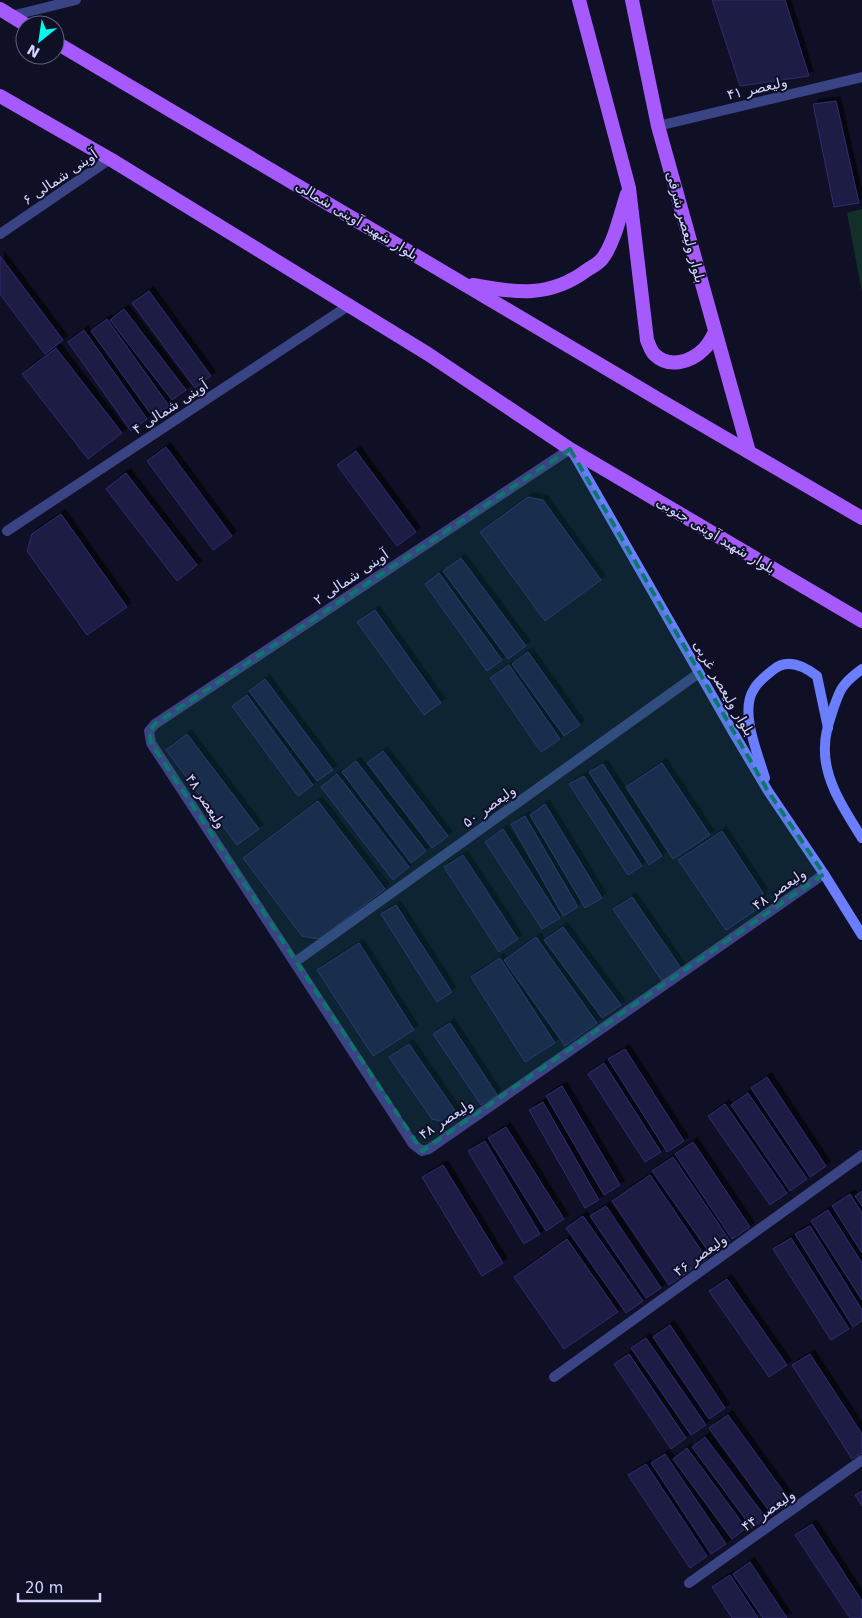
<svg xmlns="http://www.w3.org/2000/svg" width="862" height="1618" font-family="'DejaVu Sans',Vazirmatn,sans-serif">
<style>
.green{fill:#122f29}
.building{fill:#1c1b45;stroke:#2f2d71;filter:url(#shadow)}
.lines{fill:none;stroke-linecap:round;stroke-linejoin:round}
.minor{stroke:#3a4383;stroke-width:10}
.secondary{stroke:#6a7efe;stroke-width:10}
.primary{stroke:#a65afe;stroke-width:14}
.marked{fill:#0f766e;fill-opacity:0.2;stroke:#0f766e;stroke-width:4;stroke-dasharray:10 6;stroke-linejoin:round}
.labels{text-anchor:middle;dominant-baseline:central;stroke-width:4;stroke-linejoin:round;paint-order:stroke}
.street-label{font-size:14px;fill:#d2d4ff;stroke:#0f0f25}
</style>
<defs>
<filter id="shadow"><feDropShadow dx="4.5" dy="-4.5" stdDeviation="0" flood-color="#0009"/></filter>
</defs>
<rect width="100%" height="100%" fill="#0f0f25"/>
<!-- green -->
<polygon class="green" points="862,209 862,293 847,213"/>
<!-- building -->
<g class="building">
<polygon points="712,0 785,0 809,76 740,86"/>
<polygon points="836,101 859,203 834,207 813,104"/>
<polygon points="0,256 63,340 45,354 0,294"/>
<polygon points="149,291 211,376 195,388 132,303"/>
<polygon points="124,309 186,390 172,400 110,320"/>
<polygon points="107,319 169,406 153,417 91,331"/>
<polygon points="84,330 147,419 131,431 68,342"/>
<polygon points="56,348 122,433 88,459 22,374"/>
<polygon points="166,447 232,536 213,550 147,461"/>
<polygon points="356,451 416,532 397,546 337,465"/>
<polygon points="126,473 197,565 177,581 106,489"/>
<polygon points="528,497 543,500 601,580 545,621 480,532"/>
<polygon points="61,514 127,607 87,635 27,551 32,534"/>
<polygon points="461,558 526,646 508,659 443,571"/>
<polygon points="439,573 502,660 487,671 425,584"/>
<polygon points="375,610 441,703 424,715 357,622"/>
<polygon points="528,652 580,725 564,736 512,664"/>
<polygon points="509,665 560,739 541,752 490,678"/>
<polygon points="265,679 333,770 317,781 249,691"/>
<polygon points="247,695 313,785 298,796 232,706"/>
<polygon points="187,734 259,829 237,845 166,750"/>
<polygon points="383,751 448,836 432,848 367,763"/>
<polygon points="356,761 426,851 411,863 342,772"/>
<polygon points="662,763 710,835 673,859 626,787"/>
<polygon points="603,764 662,856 649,865 589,772"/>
<polygon points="337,774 409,867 393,880 321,787"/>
<polygon points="584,776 642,866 628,875 569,784"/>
<polygon points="318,801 385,889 319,939 302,936 243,858"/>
<polygon points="545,804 602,898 585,908 530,815"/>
<polygon points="525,816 578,907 563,916 511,824"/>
<polygon points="503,829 560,918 542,929 485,842"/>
<polygon points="722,831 763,893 759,908 726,930 678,860"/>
<polygon points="463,855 518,939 499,952 444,867"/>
<polygon points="632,897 681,968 662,981 613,909"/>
<polygon points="396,905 452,992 437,1002 381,914"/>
<polygon points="563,927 621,1005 602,1018 544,940"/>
<polygon points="536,937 597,1023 565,1046 504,960"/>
<polygon points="359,943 414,1030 373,1056 317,970"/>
<polygon points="500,958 555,1043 525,1062 471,977"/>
<polygon points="450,1023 497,1095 481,1105 433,1034"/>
<polygon points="409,1044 460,1118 451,1124 432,1119 389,1057"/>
<polygon points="625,1049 684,1141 667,1152 608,1059"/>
<polygon points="604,1063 661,1152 645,1162 588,1074"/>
<polygon points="767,1077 826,1166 810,1177 751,1088"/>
<polygon points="562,1086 620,1185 604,1195 546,1096"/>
<polygon points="748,1093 807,1179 790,1191 731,1105"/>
<polygon points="543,1102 599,1200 585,1208 529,1110"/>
<polygon points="725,1104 787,1193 770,1205 708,1116"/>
<polygon points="506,1127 564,1219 546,1231 488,1138"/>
<polygon points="485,1141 540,1234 524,1244 468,1151"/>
<polygon points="693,1142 750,1227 732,1239 675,1154"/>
<polygon points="673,1157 730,1241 711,1255 652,1171"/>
<polygon points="443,1165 503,1263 482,1276 422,1177"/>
<polygon points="650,1175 707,1259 669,1285 612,1201"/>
<polygon points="862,1191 862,1206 855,1196"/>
<polygon points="850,1194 862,1213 862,1253 832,1206"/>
<polygon points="606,1206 661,1288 646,1298 590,1216"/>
<polygon points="828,1210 862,1263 862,1300 811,1221"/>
<polygon points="583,1216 643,1301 626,1313 566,1228"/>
<polygon points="810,1226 862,1310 862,1321 853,1327 795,1234"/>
<polygon points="791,1238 849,1329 831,1340 773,1249"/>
<polygon points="567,1239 618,1312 564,1349 514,1277"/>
<polygon points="727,1279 787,1365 769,1377 709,1291"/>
<polygon points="670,1325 725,1408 709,1419 653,1337"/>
<polygon points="646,1338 706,1425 691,1435 631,1348"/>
<polygon points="629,1354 686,1438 671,1449 614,1364"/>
<polygon points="810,1354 862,1434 862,1453 852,1459 792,1365"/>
<polygon points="728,1415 791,1502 772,1515 709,1428"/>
<polygon points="705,1437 766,1518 752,1528 692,1447"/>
<polygon points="687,1448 746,1528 732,1539 673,1459"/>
<polygon points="665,1454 726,1544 711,1554 651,1463"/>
<polygon points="646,1464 707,1556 690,1568 628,1475"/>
<polygon points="862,1491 862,1506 855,1495"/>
<polygon points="812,1524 862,1601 862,1616 859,1618 850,1618 795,1535"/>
<polygon points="750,1562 787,1618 763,1618 733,1574"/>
<polygon points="730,1575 758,1618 732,1618 712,1587"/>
</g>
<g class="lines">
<!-- minor -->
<g class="minor">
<polyline points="11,16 76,0"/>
<polyline points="658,126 862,77"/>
<polyline points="0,234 110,159"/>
<polyline points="570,449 155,724 149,731 151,743 413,1144 422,1151 429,1149 824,874"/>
<polyline points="7,531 348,306"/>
<polyline points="295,962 699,673"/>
<polyline points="554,1377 862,1155"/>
<polyline points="689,1583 862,1460"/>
</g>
<!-- secondary -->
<g class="secondary">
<polyline points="572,451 733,732 768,791 824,874 862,935"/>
<path d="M862 669C841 684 839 691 831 716 828 725 825 736 825 746 823 779 845 811 862 838"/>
<path d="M765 778C758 754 739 711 754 689 758 681 766 676 773 670 787 658 804 666 817 676L828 728"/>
</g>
<!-- primary -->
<g class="primary">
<path d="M579 0 629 188 647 340C649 345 651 351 654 354 669 369 691 362 704 349 709 344 712 338 715 332"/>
<polyline points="632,0 658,126 749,452"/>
<polyline points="0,9 26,25"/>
<polyline points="55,42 658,399 862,518"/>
<polyline points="0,96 110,159 428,354 570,449 862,621"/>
<path d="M473 285C515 293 550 298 587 270 592 267 599 263 602 259 614 244 621 212 627 194"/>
</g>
</g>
<!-- marked area -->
<path class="marked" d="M570 449 768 791 824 874 422 1151 151 743 149 731 155 724Z"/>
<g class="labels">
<!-- street labels -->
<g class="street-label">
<text transform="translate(757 88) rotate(-13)">ولیعصر ۴۱</text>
<text transform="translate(60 177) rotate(-34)">آوینی شمالی ۶</text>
<text transform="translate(357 220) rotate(31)">بلوار شهید آوینی شمالی</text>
<text transform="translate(686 227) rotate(75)">بلوار ولیعصر شرقی</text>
<text transform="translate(170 407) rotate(-33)">آوینی شمالی ۴</text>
<text transform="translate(716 535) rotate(31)">بلوار شهید آوینی جنوبی</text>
<text transform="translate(351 577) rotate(-34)">آوینی شمالی ۲</text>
<text transform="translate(724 688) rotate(60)">بلوار ولیعصر غربی</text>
<text transform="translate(206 801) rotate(57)">ولیعصر ۴۸</text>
<text transform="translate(489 806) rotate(-36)">ولیعصر ۵۰</text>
<text transform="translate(779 889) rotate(-35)">ولیعصر ۴۸</text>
<text transform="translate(446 1119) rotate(-33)">ولیعصر ۴۸</text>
<text transform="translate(700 1255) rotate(-36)">ولیعصر ۴۶</text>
<text transform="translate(768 1510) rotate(-35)">ولیعصر ۴۴</text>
</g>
</g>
<!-- north arrow -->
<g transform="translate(40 40) rotate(210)"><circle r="24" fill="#0f0f25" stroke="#5d5e7c"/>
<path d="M0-4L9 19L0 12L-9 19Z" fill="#01fced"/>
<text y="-8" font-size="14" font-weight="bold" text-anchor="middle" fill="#d2d4ff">N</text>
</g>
<!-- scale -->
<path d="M18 1593v8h82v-8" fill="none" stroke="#d2d4ff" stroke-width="2.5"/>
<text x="25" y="1593" font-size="15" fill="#d2d4ff" stroke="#0f0f25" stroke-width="4" paint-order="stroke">20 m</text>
</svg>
